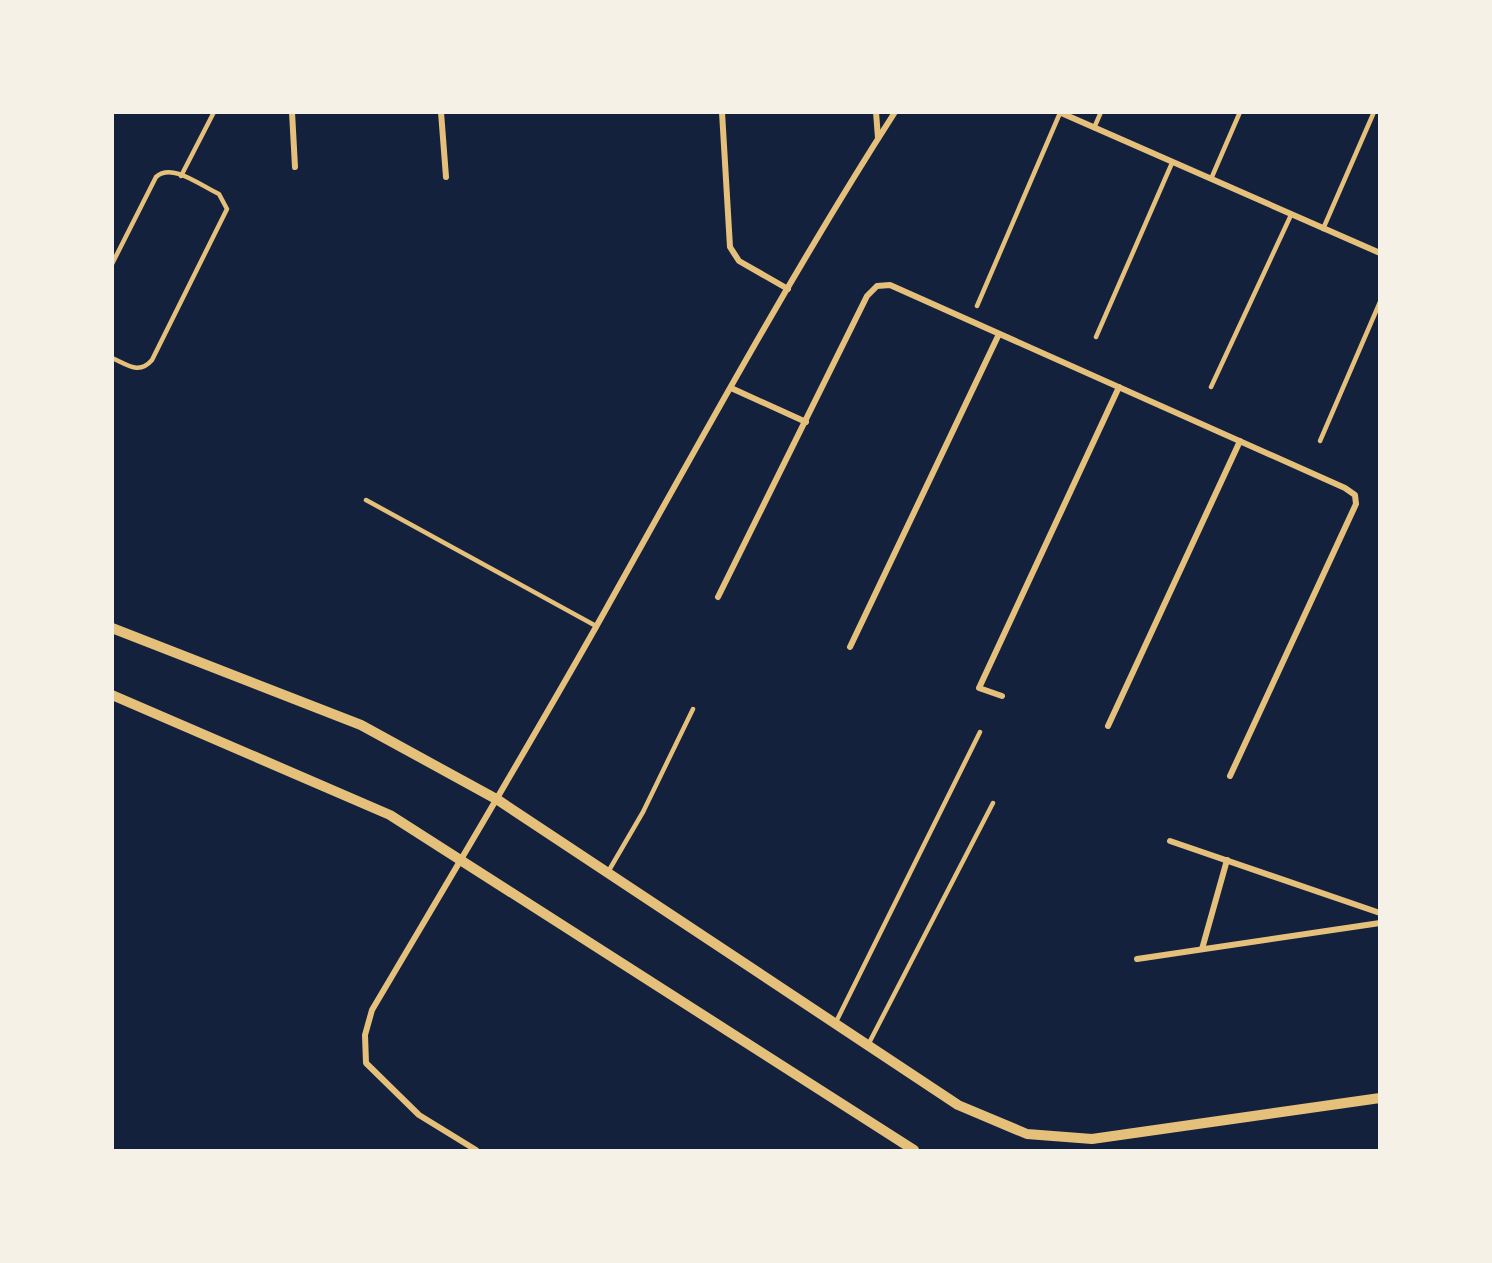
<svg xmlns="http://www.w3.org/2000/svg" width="1492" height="1263" font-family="'DejaVu Sans',sans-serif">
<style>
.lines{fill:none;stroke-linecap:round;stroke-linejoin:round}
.service{stroke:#e5c07b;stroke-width:4.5}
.minor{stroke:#e5c07b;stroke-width:6}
.tertiary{stroke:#e5c07b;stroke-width:10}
</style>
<rect width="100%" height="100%" fill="#14213d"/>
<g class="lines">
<!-- service -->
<g class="service">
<polyline points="1094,128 1101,112"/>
<polyline points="181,176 214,112"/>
<polyline points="1211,179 1240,112"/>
<polyline points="1323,229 1374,112"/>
<path d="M112 264 156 177C172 162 201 186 219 194L227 209 152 360C139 375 128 365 112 358"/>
<polyline points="977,306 1060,113"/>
<polyline points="1096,337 1172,163"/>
<polyline points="1211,387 1291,215"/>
<polyline points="1320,441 1380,302"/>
<polyline points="366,500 596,626"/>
<polyline points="608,872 643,812 693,709"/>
<polyline points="835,1024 980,732"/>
<polyline points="868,1045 993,803"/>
</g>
<!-- minor -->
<g class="minor">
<polyline points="292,112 295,167"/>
<polyline points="441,112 446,177"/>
<polyline points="722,112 730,247 739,261 788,289"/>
<polyline points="876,112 878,138"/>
<polyline points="1059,112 1380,253"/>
<polyline points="731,388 806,422"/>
<polyline points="718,597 867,296 877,286 890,285 1345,488 1355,495 1356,504 1230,776"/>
<polyline points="850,647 999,334"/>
<polyline points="1002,696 979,688 1119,387"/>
<polyline points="1108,726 1240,441"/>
<polyline points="1170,841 1380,913"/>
<polyline points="1202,949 1227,860"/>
<polyline points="1137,959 1380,923"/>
<path d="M476 1150 419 1115 366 1063 365 1035 372 1010C447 883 523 756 596 627 693 454 788 279 895 112"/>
</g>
<!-- tertiary -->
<g class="tertiary">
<polyline points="112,628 361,725 498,800 958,1105 1027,1134 1092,1139 1380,1098"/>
<polyline points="112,695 390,815 914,1150"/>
</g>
</g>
<!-- border -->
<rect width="1492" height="1263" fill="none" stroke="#f6f1e7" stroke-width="228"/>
</svg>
